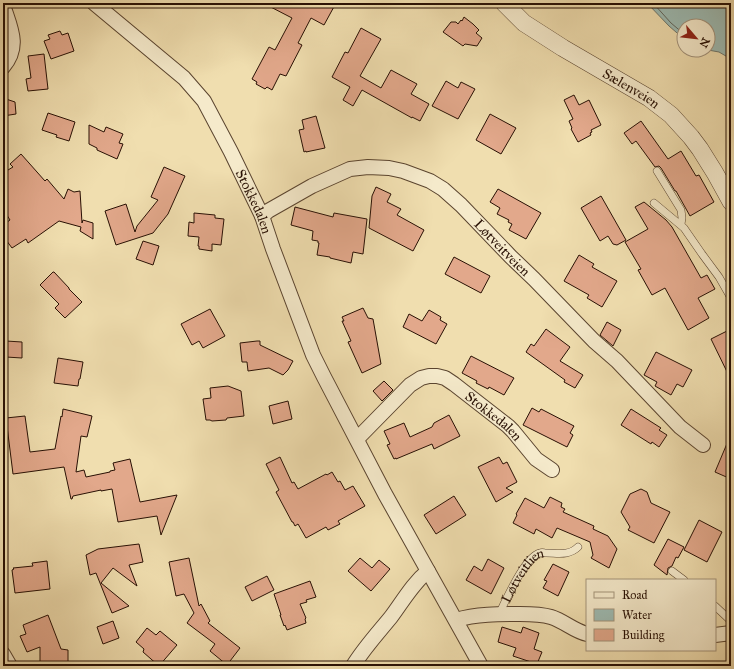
<svg xmlns="http://www.w3.org/2000/svg" width="734" height="669" font-family="'IM FELL Great Primer',serif">
<style>
.water{fill:#9dbbb3;stroke:#6e776d}
.lines{fill:none;stroke-linecap:round;stroke-linejoin:round}
.shore{stroke:#62665c;stroke-width:1}
.building{fill:#e2a88b;stroke:#281004}
.service-casing{stroke:#5a442f;stroke-width:8}
.minor-casing{stroke:#5a442f;stroke-width:16}
.tertiary-casing{stroke:#5a442f;stroke-width:18}
.service{stroke:#f5eacb;stroke-width:7}
.minor{stroke:#f5eacb;stroke-width:14}
.tertiary{stroke:#f5eacb;stroke-width:17}
.labels{text-anchor:middle;dominant-baseline:central;stroke-width:3;stroke-linejoin:round;paint-order:stroke}
.street-label{font-size:14px;fill:#281004;stroke:#f5eacb}
</style>
<rect width="100%" height="100%" fill="#f0deaf"/>
<filter id="stains"><feTurbulence type="fractalNoise" baseFrequency=".005" numOctaves="4"/><feColorMatrix values="0 0 0 0 .2 0 0 0 0 .09 0 0 0 0 .02 0 0 0 .5 -.17"/></filter>
<radialGradient id="worn" r=".72"><stop offset=".6" stop-color="#630" stop-opacity="0"/><stop offset="1" stop-color="#630" stop-opacity=".3"/></radialGradient>
<!-- water -->
<polygon class="water" points="647,3 731,3 731,59 719,52 708,50 708,26 684,26 684,39 669,26"/>
<g class="lines">
<!-- shore -->
<polyline class="shore" points="653,3 671,23 684,34"/>
</g>
<!-- building -->
<g class="building">
<polygon points="263,3 336,3 324,25 311,18 298,43 302,45 286,76 280,74 272,90 267,87 265,89 256,84 257,82 252,79 269,47 275,50 292,18"/>
<polygon points="464,17 473,24 479,30 476,33 482,38 477,46 465,44 463,46 443,32 451,22 456,22 458,24 461,20 462,21"/>
<polygon points="361,28 381,39 360,76 381,88 391,70 417,84 411,94 429,104 420,121 412,117 412,118 362,90 353,106 343,100 350,87 332,77 345,52 348,53"/>
<polygon points="60,31 62,35 68,33 74,51 51,59 44,41 50,39 48,35"/>
<polygon points="44,54 48,89 28,91 26,79 31,78 28,56"/>
<polygon points="446,81 458,88 461,82 475,89 458,119 432,106"/>
<polygon points="574,95 579,105 589,100 601,125 591,130 592,132 590,133 591,135 578,142 571,129 572,128 569,121 573,119 564,100"/>
<polygon points="3,98 15,102 16,114 3,116"/>
<polygon points="48,113 75,122 69,141 56,137 57,135 42,130"/>
<polygon points="490,114 516,128 501,154 476,140"/>
<polygon points="316,116 325,148 306,152 306,151 304,152 299,130 304,129 302,120"/>
<polygon points="641,121 668,159 681,151 696,176 699,175 714,202 690,216 676,191 675,191 661,168 659,166 655,167 636,141 632,144 624,133"/>
<polygon points="89,125 104,132 106,127 123,134 119,143 123,144 117,159 97,150 97,148 89,144"/>
<polygon points="21,154 45,181 47,179 64,199 68,189 74,192 80,191 82,223 83,220 93,223 93,239 80,231 81,227 59,221 28,243 26,239 12,248 3,236 3,225 10,220 3,209 3,173 13,167 10,164"/>
<polygon points="164,167 185,176 168,214 153,233 116,245 105,211 126,204 135,232 137,226 158,200 151,197"/>
<polygon points="376,187 391,194 387,202 401,209 397,215 424,230 413,251 369,228 372,196"/>
<polygon points="498,189 541,213 526,239 509,230 512,224 508,222 509,220 497,214 500,208 490,202"/>
<polygon points="601,196 626,240 617,245 613,244 608,236 600,241 581,208"/>
<polygon points="644,202 666,220 672,227 701,278 707,275 715,289 698,298 709,318 688,330 665,288 652,295 638,270 641,269 625,242 648,229 635,207"/>
<polygon points="295,207 333,217 334,213 367,219 363,254 353,252 351,263 330,258 330,257 317,255 319,243 318,243 318,241 312,240 313,231 291,225"/>
<polygon points="194,213 215,215 215,218 224,219 221,245 212,244 212,251 199,249 199,246 198,246 199,237 188,236 189,222 194,223"/>
<polygon points="143,241 159,246 153,265 136,259"/>
<polygon points="579,255 594,264 592,267 617,281 602,307 587,298 589,295 564,281"/>
<polygon points="454,257 490,276 481,293 445,274"/>
<polygon points="53,272 54,272 69,288 69,289 82,302 65,318 55,308 59,304 40,285"/>
<polygon points="363,308 368,318 373,319 381,364 362,373 348,342 351,341 342,321 344,321 342,317"/>
<polygon points="210,309 225,336 203,348 199,341 192,345 181,324"/>
<polygon points="429,310 441,317 440,320 447,324 436,344 403,327 409,314 422,321"/>
<polygon points="607,322 621,330 613,346 600,335"/>
<polygon points="546,329 570,347 560,361 583,375 575,388 564,382 565,380 526,352 531,344 534,346"/>
<polygon points="731,329 731,380 711,339"/>
<polygon points="6,341 22,342 22,358 6,357"/>
<polygon points="257,341 260,341 260,345 293,361 288,370 283,375 269,368 248,371 247,362 242,362 240,343"/>
<polygon points="656,352 692,370 683,387 677,384 671,395 655,386 657,382 644,375"/>
<polygon points="471,356 514,378 504,395 489,387 488,389 476,383 477,381 462,373"/>
<polygon points="58,358 83,362 80,379 79,379 78,386 54,383"/>
<polygon points="384,381 393,390 382,401 373,391"/>
<polygon points="228,386 241,391 244,416 227,418 226,420 212,421 210,420 206,420 203,399 211,398 210,388"/>
<polygon points="288,401 292,419 273,424 269,406"/>
<polygon points="532,408 539,412 541,409 574,426 570,433 573,435 567,447 523,425"/>
<polygon points="63,409 92,416 87,437 81,436 76,472 84,470 86,477 110,472 110,471 115,470 113,463 130,459 140,502 177,495 161,535 157,516 118,522 112,489 101,491 101,490 73,496 72,499 71,499 64,467 13,474 6,418 25,416 30,452 55,449 61,416 62,417"/>
<polygon points="631,409 661,428 659,430 667,435 659,447 652,442 651,444 621,425"/>
<polygon points="449,415 460,436 434,449 432,444 396,459 396,458 394,459 387,445 390,444 384,431 404,423 410,437 432,427 434,423"/>
<polygon points="731,434 731,479 715,472"/>
<polygon points="280,457 292,483 294,482 298,489 326,474 327,475 332,472 338,482 340,481 345,490 353,486 365,506 338,521 340,524 328,530 326,527 306,538 298,524 295,526 293,522 292,522 276,492 279,490 266,464"/>
<polygon points="499,457 503,464 507,462 517,482 506,488 513,492 496,502 478,467"/>
<polygon points="641,489 647,492 651,503 670,512 654,543 628,530 630,527 621,512 630,494"/>
<polygon points="454,496 466,515 436,534 424,515"/>
<polygon points="550,497 562,503 561,507 565,509 563,512 594,526 593,529 608,536 617,549 609,568 591,558 593,555 590,542 557,528 552,538 536,529 534,534 513,523 517,515 516,514 525,498 544,508"/>
<polygon points="699,520 722,532 707,562 684,550"/>
<polygon points="668,539 684,547 678,558 676,557 672,566 668,568 667,575 654,565"/>
<polygon points="139,544 143,562 129,565 137,586 113,568 101,583 129,606 112,613 96,573 90,575 86,555 98,549"/>
<polygon points="189,558 199,606 201,604 210,621 208,623 240,648 227,665 210,651 215,644 187,623 194,613 184,594 176,596 169,562"/>
<polygon points="360,558 372,568 379,560 390,569 371,591 348,571"/>
<polygon points="488,559 504,568 491,594 466,580 474,566 482,571"/>
<polygon points="47,561 50,589 15,593 12,570 14,569 13,568 33,566 32,563"/>
<polygon points="553,564 569,572 558,596 543,588 547,581 544,580"/>
<polygon points="267,576 274,590 252,601 245,587"/>
<polygon points="310,581 316,597 306,600 307,602 300,604 306,618 305,619 306,623 287,630 285,625 284,626 280,615 281,615 274,594"/>
<polygon points="48,615 61,649 68,650 68,666 40,666 40,647 27,652 20,636 26,634 23,625"/>
<polygon points="113,621 119,638 103,644 97,627"/>
<polygon points="502,627 521,633 523,627 539,633 534,649 542,652 537,664 513,656 516,648 498,642"/>
<polygon points="147,628 156,635 160,631 177,645 159,666 143,652 144,649 136,642"/>
</g>
<g class="lines">
<defs>
<g id="service">
<polyline points="657,171 681,210 682,218 681,224"/>
<polyline points="654,203 684,228 702,254 719,277 731,298"/>
<polyline points="672,571 684,580"/>
<polyline points="715,606 731,621"/>
<path id="s1" d="M499 614C506 600 525 556 540 553 542 552 544 553 546 553 558 553 569 556 578 547"/>
</g>
<g id="minor">
<path id="s2" d="M94 3 184 78 204 101 231 152 262 216 273 249 313 355 324 377 385 494 481 666"/>
<path d="M3 5C10 27 21 46 3 67"/>
<path id="s3" d="M262 216 268 211 312 186 350 169 368 167 389 168 403 171 430 181 443 189 461 205 511 257 534 279 594 341 617 361 680 427 703 445"/>
<path id="s4" d="M357 439 410 385 421 378 429 376H437L445 378 454 384 508 426 513 431 536 459 552 470"/>
<path d="M456 620C476 614 499 614 520 614 530 614 541 614 551 617 564 621 574 631 587 634"/>
<polyline points="715,635 731,633"/>
<polyline points="3,654 10,666"/>
<path d="M353 666C364 648 378 633 391 617 403 601 413 583 428 571"/>
</g>
<g id="tertiary">
<path id="s5" d="M504 3 524 23 563 48 649 98 671 115 691 137 700 149 715 173 731 202"/>
</g>
</defs>
<!-- service casing -->
<use href="#service" class="service-casing"/>
<!-- minor casing -->
<use href="#minor" class="minor-casing"/>
<!-- tertiary casing -->
<use href="#tertiary" class="tertiary-casing"/>
<!-- service -->
<use href="#service" class="service"/>
<!-- minor -->
<use href="#minor" class="minor"/>
<!-- tertiary -->
<use href="#tertiary" class="tertiary"/>
</g>
<g class="labels">
<!-- street labels -->
<g class="street-label">
<text stroke="none"><textPath href="#s5" startOffset="154">Sælenveien</textPath></text>
<text stroke="none"><textPath href="#s2" startOffset="260">Stokkedalen</textPath></text>
<text stroke="none"><textPath href="#s3" startOffset="281">Løtveitveien</textPath></text>
<text stroke="none"><textPath href="#s4" startOffset="175">Stokkedalen</textPath></text>
<text stroke="none"><textPath href="#s1" startOffset="46">Løtveitlien</textPath></text>
</g>
</g>
<!-- margin -->
<rect width="734" height="669" fill="none" stroke="#f0deaf" stroke-width="16"/>
<rect x="4" y="4" width="726" height="661" fill="none" stroke="#281004" stroke-width="2"/>
<rect x="8" y="8" width="718" height="653" fill="none" stroke="#281004"/>
<!-- legend -->
<rect x="586" y="579" width="130" height="72" fill="#f5eacb" stroke="#a3937b"/>
<rect x="594" y="592" width="20" height="6" fill="#f5eacb" stroke="#a3937b"/>
<text x="622" y="599" font-size="12" fill="#281004">Road</text>
<rect x="594" y="609" width="20" height="12" fill="#9dbbb3" stroke="#a3937b"/>
<text x="622" y="619" font-size="12" fill="#281004">Water</text>
<rect x="594" y="629" width="20" height="12" fill="#e2a88b" stroke="#a3937b"/>
<text x="622" y="639" font-size="12" fill="#281004">Building</text>
<!-- north arrow -->
<g transform="translate(696 38) rotate(118)"><circle r="19" fill="#f5eacb" stroke="#a3937b"/>
<path d="M0-3L7 15L0 10L-7 15Z" fill="#8f2418"/>
<text y="-6" font-size="11" font-weight="bold" text-anchor="middle" fill="#281004">N</text>
</g>
<rect width="100%" height="100%" filter="url(#stains)"/>
<rect width="100%" height="100%" fill="url(#worn)"/>
</svg>
